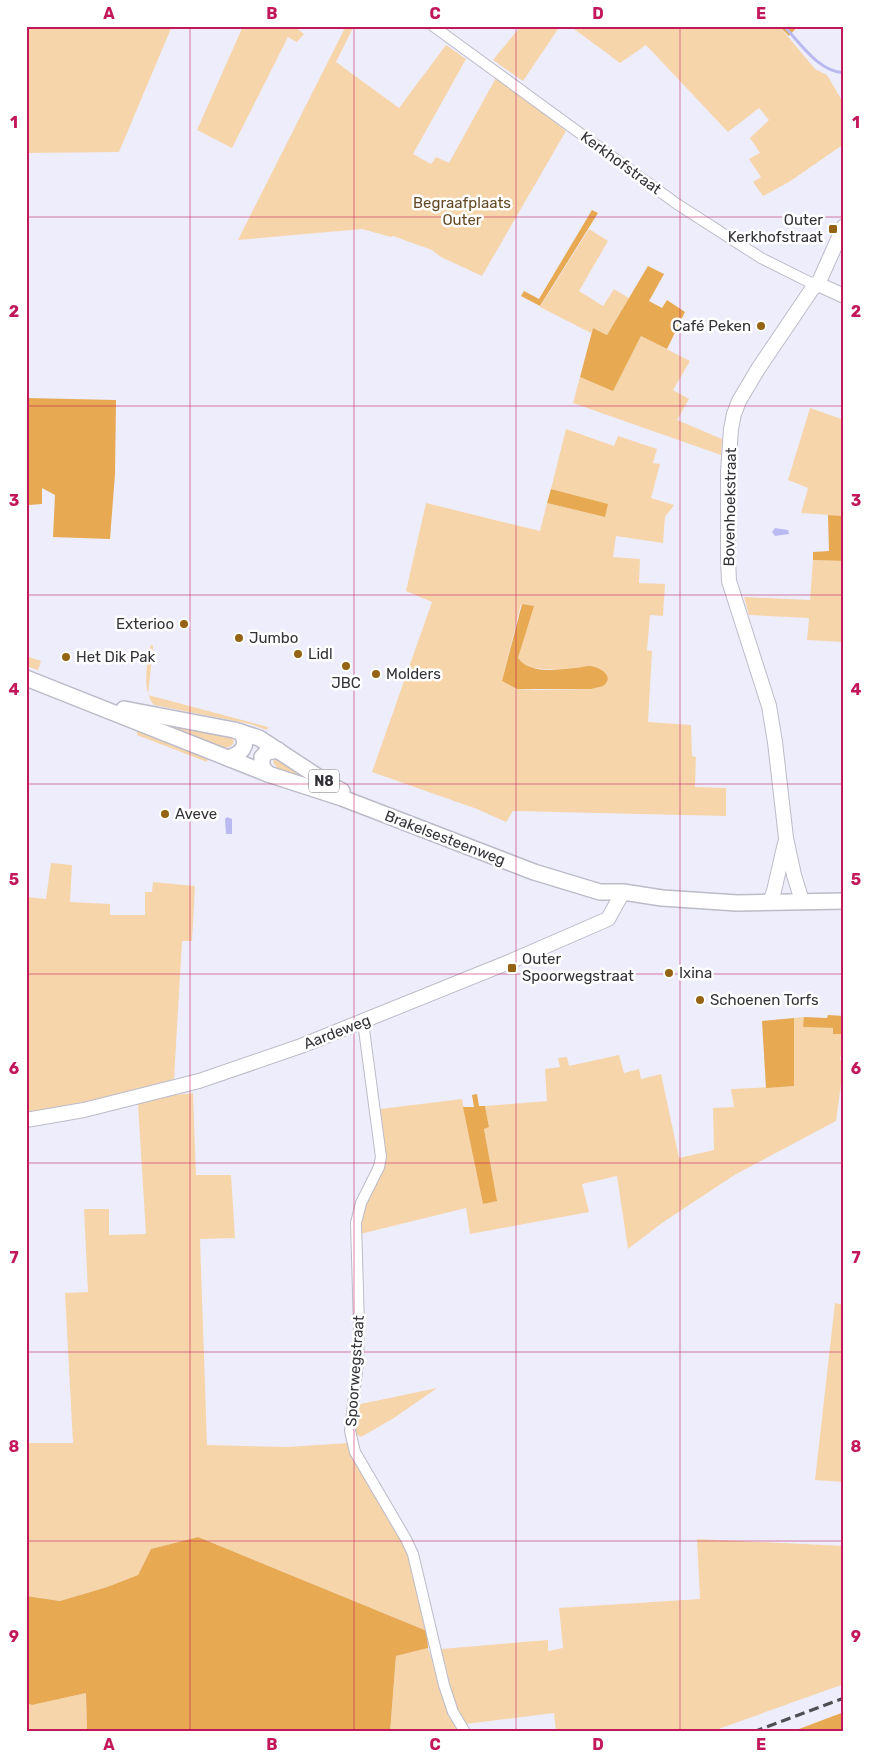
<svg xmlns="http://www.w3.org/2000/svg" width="870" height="1758" font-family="Rubik,sans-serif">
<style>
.green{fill:#f7d5aa;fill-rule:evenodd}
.forest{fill:#e7a952}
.water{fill:#babaf0}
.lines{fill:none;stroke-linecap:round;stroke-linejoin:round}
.stream{stroke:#babaf0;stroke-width:3}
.street-casing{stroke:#bbbbc9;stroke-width:12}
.secondary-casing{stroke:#bbbbc9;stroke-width:16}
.primary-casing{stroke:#bbbbc9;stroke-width:18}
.street{stroke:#fff;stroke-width:10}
.secondary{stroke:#fff;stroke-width:14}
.primary{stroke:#fff;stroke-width:15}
.rail{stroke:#4e4e55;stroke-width:3;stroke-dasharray:10 5;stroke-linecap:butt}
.grid{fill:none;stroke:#c2185b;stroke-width:1;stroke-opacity:0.55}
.poi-dot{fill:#946414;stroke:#fff;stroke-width:2}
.labels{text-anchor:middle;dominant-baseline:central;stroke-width:5;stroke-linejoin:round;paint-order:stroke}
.shield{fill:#fff;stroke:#707074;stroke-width:1}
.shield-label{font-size:14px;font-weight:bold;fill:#333339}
.street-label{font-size:15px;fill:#333339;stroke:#fff}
.park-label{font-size:15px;fill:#644a26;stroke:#fff}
.poi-label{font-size:15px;fill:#333339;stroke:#fff;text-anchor:start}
.neatline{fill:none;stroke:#c2185b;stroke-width:2}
.grid-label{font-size:16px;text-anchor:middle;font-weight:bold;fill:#c2185b}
</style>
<rect width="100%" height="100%" fill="#ededfc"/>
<!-- green -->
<g class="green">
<polygon points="28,26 172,26 119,152 26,153"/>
<polygon points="243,26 294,26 304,34 297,42 288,37 232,148 197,130"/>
<polygon points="346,26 354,26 336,62 399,108 446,45 466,59 413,154 431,164 436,157 449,163 497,76 566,131 482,276 441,257 432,250 393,236 391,237 362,229 238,240"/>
<polygon points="521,26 560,26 523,81 493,60"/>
<polygon points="570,26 779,26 815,69 827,75 844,104 844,144 789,182 763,196 753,182 761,177 749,159 760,153 750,138 769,120 759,108 728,132 646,45 620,63"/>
<polygon points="589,229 608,241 579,291 603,306 614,289 629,298 607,335 593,328 591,333 540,307"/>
<polygon points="641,336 690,361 673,390 689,399 677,420 722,439 721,455 573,403 580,377 613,390"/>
<polygon points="810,408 844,420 844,516 801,513 808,488 788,480"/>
<path d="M566 429 614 446 618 436 657 449 653 463 660 464 651 498 674 505 665 517 663 543 616 536 613 557 640 559 639 583 665 584 663 616 650 615 647 650 652 651 648 722 691 725 692 756 696 757 695 787 726 788V816L513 811 506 822 477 809 372 772 432 602 406 591 426 503 540 531 547 503 605 517 607 504 551 489ZM521 604 533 606 518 658 521 663 531 668 562 670 590 666 607 675V680L591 689 537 690 517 689 502 681Z"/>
<polygon points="813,560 844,561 844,642 807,640 809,618 749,615 744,597 810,600"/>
<path d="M152 644 153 647 148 695 268 727 267 730 250 724 154 705C142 690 147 669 149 649Z"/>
<polygon points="26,656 41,661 38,670 26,666"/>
<path d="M150 720 232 736C236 744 232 747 224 748Z"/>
<polygon points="137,731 208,758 207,762 137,735"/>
<path d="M275 757 327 788C312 783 279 776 273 762Z"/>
<polygon points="51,863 72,865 70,902 110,904 110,915 145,915 145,892 152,892 153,882 195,886 192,941 182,941 174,1079 95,1100 26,1113 26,897 46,899"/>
<polygon points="804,1017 804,1027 833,1028 833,1034 844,1034 840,1060 844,1062 836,1121 736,1174 662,1223 628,1249 617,1176 582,1184 589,1212 470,1234 466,1208 360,1234 362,1207 385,1158 385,1145 380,1109 462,1099 483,1204 496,1201 484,1128 489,1127 485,1106 547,1101 545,1069 560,1067 558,1058 567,1057 569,1066 619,1055 624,1073 639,1069 641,1079 661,1074 679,1158 714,1150 713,1108 734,1107 731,1089 794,1086 794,1018"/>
<polygon points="193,1093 196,1175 231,1175 235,1238 200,1239 207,1445 287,1447 349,1443 409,1554 427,1631 198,1537 151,1549 138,1575 107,1587 60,1601 26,1596 26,1443 73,1443 65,1293 88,1292 84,1209 109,1209 109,1235 146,1234 138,1104 175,1095"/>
<polygon points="835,1303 844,1305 844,1482 815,1480"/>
<polygon points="437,1388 394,1418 361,1437 354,1433 356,1405"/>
<polygon points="697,1539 844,1546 844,1684 710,1732 556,1732 554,1713 465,1724 455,1704 441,1649 548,1640 548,1651 563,1648 559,1608 700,1599"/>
<polygon points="428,1648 453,1723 459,1732 390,1732 396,1656"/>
<polygon points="86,1693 87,1732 26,1732 26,1703 32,1705"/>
</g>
<!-- forest -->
<g class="forest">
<polygon points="779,26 798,26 789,36"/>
<polygon points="592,210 598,213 540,306 521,296 524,291 539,299"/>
<polygon points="648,266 664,274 649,301 662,308 667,300 685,312 667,349 641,336 613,391 580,377 593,328 607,335"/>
<polygon points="26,398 116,400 115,474 110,539 53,537 55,495 42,488 42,504 29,505 27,535 26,534"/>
<polygon points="551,489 608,504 605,517 547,503"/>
<polygon points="828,515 844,516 844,561 813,560 813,552 829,551"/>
<path d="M522 604 534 606 518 658C529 674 557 670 574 668 579 668 585 666 590 666 599 667 616 676 603 686 600 687 594 688 591 689H517L502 681Z"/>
<polygon points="828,1015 844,1016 844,1034 833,1034 833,1028 803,1027 804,1017 827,1018"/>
<polygon points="794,1018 794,1086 766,1088 762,1021"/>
<polygon points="477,1094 479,1106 485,1106 489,1127 484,1129 497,1201 483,1204 463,1107 474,1107 472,1095"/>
<polygon points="198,1537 427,1631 428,1648 396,1656 390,1732 87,1732 86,1693 32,1705 26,1703 26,1596 60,1601 107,1587 138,1575 151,1549"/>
<polygon points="844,1712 844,1732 791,1732"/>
</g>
<!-- water -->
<g class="water">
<polygon points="775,528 788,530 789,534 775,536 772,532"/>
<polygon points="227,817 232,819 232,834 226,834 225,819"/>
</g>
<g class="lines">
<!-- stream -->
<path class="stream" d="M784 26C801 44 818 71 844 73"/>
<defs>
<g id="street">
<polyline points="433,26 677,204 761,258 809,282 818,284"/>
<polyline points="363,1022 381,1157 379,1167 361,1203 356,1223 359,1326 358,1362 350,1431 355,1452 406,1539 413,1554 444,1685 453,1712 465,1732"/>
</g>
<g id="secondary">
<polyline points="818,284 844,296"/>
<polyline points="802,901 794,875 786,838 775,742 769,706 729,581 728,559 728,472 731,429 734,414 739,401 758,369 812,289 818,284 844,226"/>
<polyline points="770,902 774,891 785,843"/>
<polyline points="26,1120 84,1110 199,1081 301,1046 509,962 608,919 623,892"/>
</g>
<g id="primary">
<polyline points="26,678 268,774 342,798 534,872 600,892 623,892 662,898 737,903 844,901"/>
<polyline points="124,709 234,730 259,738 332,786 342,791"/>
<path d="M228 758C241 754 250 746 241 732"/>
<polyline points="268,774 262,767 262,757 267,752 278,750"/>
</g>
</defs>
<!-- street casing -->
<use href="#street" class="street-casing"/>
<!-- secondary casing -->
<use href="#secondary" class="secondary-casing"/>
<!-- primary casing -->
<use href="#primary" class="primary-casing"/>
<!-- street -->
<use href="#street" class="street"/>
<!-- secondary -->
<use href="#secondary" class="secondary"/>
<!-- primary -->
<use href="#primary" class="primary"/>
<!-- rail -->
<polyline class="rail" points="753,1732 844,1698"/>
</g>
<!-- grid -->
<path class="grid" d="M190 26V1732M354 26V1732M516 26V1732M680 26V1732M26 217H844M26 406H844M26 595H844M26 784H844M26 974H844M26 1163H844M26 1352H844M26 1541H844"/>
<!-- markers -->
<g class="poi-dot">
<rect x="828" y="224" width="10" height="10" rx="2.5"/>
<circle cx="761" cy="326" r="5"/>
<circle cx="184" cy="624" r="5"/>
<circle cx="239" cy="638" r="5"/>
<circle cx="298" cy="654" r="5"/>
<circle cx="66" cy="657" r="5"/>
<circle cx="346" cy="666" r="5"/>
<circle cx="376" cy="674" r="5"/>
<circle cx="165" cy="814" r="5"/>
<rect x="507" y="963" width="10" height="10" rx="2.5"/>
<circle cx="669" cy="973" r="5"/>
<circle cx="700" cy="1000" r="5"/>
</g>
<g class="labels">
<!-- shield labels -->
<rect class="shield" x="309" y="769.5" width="30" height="23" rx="4"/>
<g class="shield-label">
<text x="324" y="781">N8</text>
</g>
<!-- street labels -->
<g class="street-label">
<text transform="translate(621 163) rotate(36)">Kerkhofstraat</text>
<text transform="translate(730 507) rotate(-89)">Bovenhoekstraat</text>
<text transform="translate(445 838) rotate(21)">Brakelsesteenweg</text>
<text transform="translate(337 1032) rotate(-21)">Aardeweg</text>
<text transform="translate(355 1371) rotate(-86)">Spoorwegstraat</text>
</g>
<!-- park labels -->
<g class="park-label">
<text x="462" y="203">Begraafplaats<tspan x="462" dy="17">Outer</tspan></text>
</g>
<!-- poi labels -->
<g class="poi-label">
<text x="823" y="220" text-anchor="end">Outer<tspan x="823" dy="17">Kerkhofstraat</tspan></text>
<text x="751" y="326" text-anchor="end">Café Peken</text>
<text x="174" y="624" text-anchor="end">Exterioo</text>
<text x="249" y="638">Jumbo</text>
<text x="308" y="654">Lidl</text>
<text x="76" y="657">Het Dik Pak</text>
<text x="386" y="674">Molders</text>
<text x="346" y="683" text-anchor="middle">JBC</text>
<text x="175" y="814">Aveve</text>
<text x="522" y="959">Outer<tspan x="522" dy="17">Spoorwegstraat</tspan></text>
<text x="679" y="973">Ixina</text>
<text x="710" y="1000">Schoenen Torfs</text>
</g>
</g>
<!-- border -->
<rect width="870" height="1758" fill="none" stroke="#ffffff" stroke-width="55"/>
<rect x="28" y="28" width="814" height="1702" class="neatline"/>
<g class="grid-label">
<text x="109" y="19">A</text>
<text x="272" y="19">B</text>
<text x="435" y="19">C</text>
<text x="598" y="19">D</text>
<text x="761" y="19">E</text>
<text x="14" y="128">1</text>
<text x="856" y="128">1</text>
<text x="14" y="317">2</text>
<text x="856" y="317">2</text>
<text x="14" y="506">3</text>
<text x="856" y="506">3</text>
<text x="14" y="695">4</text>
<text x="856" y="695">4</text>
<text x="14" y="885">5</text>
<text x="856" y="885">5</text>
<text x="14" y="1074">6</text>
<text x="856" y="1074">6</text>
<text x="14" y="1263">7</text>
<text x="856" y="1263">7</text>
<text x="14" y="1452">8</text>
<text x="856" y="1452">8</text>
<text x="14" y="1642">9</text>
<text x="856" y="1642">9</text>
<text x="109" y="1750">A</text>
<text x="272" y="1750">B</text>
<text x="435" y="1750">C</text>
<text x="598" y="1750">D</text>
<text x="761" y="1750">E</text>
</g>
</svg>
